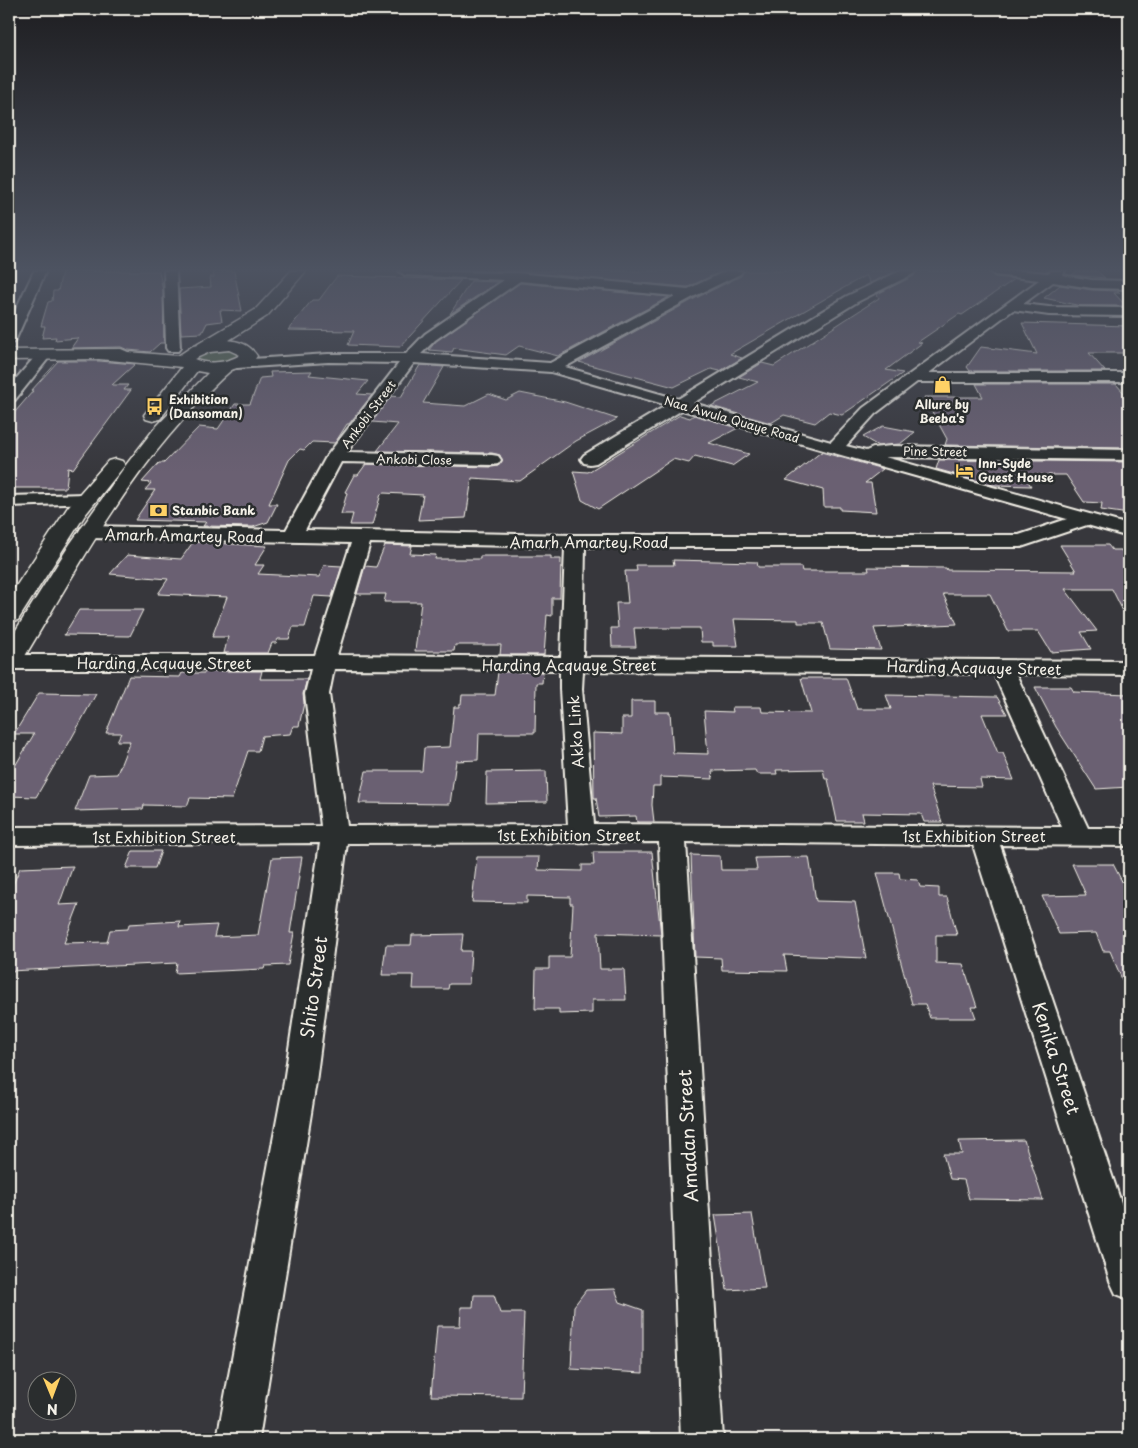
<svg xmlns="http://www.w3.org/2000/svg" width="1138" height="1448" font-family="'Playpen Sans',sans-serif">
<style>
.green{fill:#5c6c54;stroke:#a8ae9e}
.building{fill:#6a6172;stroke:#f4f1e8}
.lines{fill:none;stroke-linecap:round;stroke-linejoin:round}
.minor-casing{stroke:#f4f1e8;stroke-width:4}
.tertiary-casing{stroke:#f4f1e8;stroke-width:3}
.secondary-casing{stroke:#f4f1e8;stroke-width:3}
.minor{fill:#2a2d2e;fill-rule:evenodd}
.tertiary{fill:#2a2d2e;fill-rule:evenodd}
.secondary{fill:#2a2d2e;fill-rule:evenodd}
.labels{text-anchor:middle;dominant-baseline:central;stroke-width:5;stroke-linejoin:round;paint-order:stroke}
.far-poi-label{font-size:12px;font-weight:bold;fill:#f4f1e8;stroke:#2a2d2e;text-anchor:start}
.far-street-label{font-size:12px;fill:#f4f1e8;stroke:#2a2d2e}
.street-label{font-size:15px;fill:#f4f1e8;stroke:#2a2d2e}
.near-street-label{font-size:18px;fill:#f4f1e8;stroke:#2a2d2e}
</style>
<rect width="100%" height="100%" fill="#37373c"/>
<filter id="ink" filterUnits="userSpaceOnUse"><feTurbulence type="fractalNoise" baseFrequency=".02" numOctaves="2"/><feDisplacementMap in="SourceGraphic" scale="10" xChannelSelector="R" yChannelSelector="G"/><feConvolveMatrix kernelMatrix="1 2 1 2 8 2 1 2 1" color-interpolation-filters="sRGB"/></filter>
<g filter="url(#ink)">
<!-- green -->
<path class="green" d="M228 350 236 352 238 356C227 362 208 368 198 359L205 353Z"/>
<!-- building -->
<g class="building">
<polygon points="62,271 159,271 163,291 164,343 160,343 150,352 128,350 121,347 71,348 78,338 55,340 56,337 42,338 45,326 41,326 48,302 52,301 53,291 58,291"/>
<polygon points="213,271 234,271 242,311 220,310 222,321 207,323 202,333 181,334 179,289 211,287 210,277 214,277"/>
<polygon points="496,271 722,271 688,287"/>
<polygon points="744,271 896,271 870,283 866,275 730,354 742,358 720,371 711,369 674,387 579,362 696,298 741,276"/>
<polygon points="917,271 987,271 995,277 1015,279 962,315 959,314 918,342 922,343 886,370 903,373 842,415 829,412 815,423 784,415 771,423 711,406 758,382 739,377 762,363 774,366 879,298 877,294 914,276"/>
<polygon points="1077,271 1097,271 1105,278 1072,275"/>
<polygon points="337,276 405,278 461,280 400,347 348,345 354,331 288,330 312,300 319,300"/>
<polygon points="471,281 498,282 450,314"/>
<polygon points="520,283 669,297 558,356 519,346 506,355 454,348 452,352 429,350 436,341"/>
<polygon points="1060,285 1092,290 1117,291 1120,293 1114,293 1126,306 1081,306 1044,298"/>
<polygon points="1022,323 1129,326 1129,353 1089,353 1105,371 970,371 967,367 981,347 1037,354"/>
<polygon points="58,361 99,361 135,364 112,385 128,385 124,390 131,390 73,469 68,468 66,488 9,488 9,419 33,391 31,391"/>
<polygon points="420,365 444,367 423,403 465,406 489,394 506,400 520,393 565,402 617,419 576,441 520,481 472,478 466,518 418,520 423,495 384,493 381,494 372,525 350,525 353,514 341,514 347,493 345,492 354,475 358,475 366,464 492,467 498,466 502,461 500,455 492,453 377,451 398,424 372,422 391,396 401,397"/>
<polygon points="312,371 309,375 368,381 357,394 372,395 349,424 347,424 335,443 312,442 304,450 300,449 289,460 269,504 277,504 268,522 253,527 203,526 206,522 135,520 155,490 145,490 151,483 142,482 159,463 164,463 199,427 218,429 235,404 250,404 260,378 271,377 270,372"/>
<polygon points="976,384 1116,384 1124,393 1129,394 1129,448 945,445 947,439 924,397 983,397"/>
<polygon points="680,415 690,418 694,415 738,428 709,443 749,454 732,466 695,456 689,463 673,459 598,509 582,500 573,471 588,472"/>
<polygon points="883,426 915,432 900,444 878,446 863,437"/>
<polygon points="821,452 883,469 865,483 871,483 876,512 840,510 840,507 824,507 823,490 786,480"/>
<polygon points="939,460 1129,462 1129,514 1101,510 1102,503 1084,502 1066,475 1024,475 1031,486 993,485 936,469"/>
<polygon points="193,542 267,546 255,565 264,565 258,574 319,577 324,565 342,566 332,597 314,596 305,627 293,627 289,639 278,639 276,643 272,643 268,653 224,653 228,637 212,637 227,597 158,594 168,579 110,574 127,555 181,559"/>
<polygon points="385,545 412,546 410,554 436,555 435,559 480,559 480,556 551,556 551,559 561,559 560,598 552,598 552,616 547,615 544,655 500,655 501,645 455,645 454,651 415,651 421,602 384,602 386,594 357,594 365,566 376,567"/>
<polygon points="1060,545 1108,545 1112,550 1121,550 1124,555 1129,555 1129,623 1112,589 1065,589 1097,631 1081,632 1091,649 1051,652 1038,631 1008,631 990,594 943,594 957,624 874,628 881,650 830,649 823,623 798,623 798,620 734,619 738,646 713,646 713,642 701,642 700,628 634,628 636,647 612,647 611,628 618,628 616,603 628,603 625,571 637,571 636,565 674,565 673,560 757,562 758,567 801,567 802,571 869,571 868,567 946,568 947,570 1076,571"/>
<polygon points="79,610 143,610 130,636 64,635"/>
<polygon points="206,671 262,671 260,679 307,679 303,694 304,703 299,726 293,726 290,734 262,736 258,751 248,751 232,799 190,798 187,806 144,805 143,809 75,811 89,775 117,774 130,741 117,741 121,733 106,733 129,676 180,677 182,673 205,673"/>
<polygon points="498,672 543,672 542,683 536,683 535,733 479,733 478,760 456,761 450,804 359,803 366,771 422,771 424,748 450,747 454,707 459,707 459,704 461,704 462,695 495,695"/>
<polygon points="801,678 846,678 857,709 891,709 886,695 997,697 1007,714 982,714 998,753 1003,753 1014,780 980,779 982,787 930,786 942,822 924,822 921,814 862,813 864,821 837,821 828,779 825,779 823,769 776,770 777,774 757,774 755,770 712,771 713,779 660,777 660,786 653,786 652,805 654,822 637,822 636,816 599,817 596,798 594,798 593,733 622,734 622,718 631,718 631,701 655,701 655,712 670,712 673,753 708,754 704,711 733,712 732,707 761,707 762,712 811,713"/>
<polygon points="1035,687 1071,687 1074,692 1129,694 1129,787 1096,789 1056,727"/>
<polygon points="39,693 96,694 59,761 57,761 36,797 9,796 9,766 15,766 34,734 14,734"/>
<polygon points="546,771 547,802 486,803 487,772"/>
<polygon points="133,851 161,851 155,868 126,868"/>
<polygon points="593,852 652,852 661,935 598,933 600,969 624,969 626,1000 592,1000 592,1013 559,1014 559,1009 535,1009 536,969 549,969 549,957 570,957 573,904 570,904 570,897 527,896 527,903 472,902 477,857 539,857 538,870 582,871 582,865 594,865"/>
<polygon points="691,855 720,856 721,870 757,870 755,858 809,857 816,901 855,902 866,958 784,955 787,971 722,970 721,958 695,957"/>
<polygon points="302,857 290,933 294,933 288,965 265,966 264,969 175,973 177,963 9,971 9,894 20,868 73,866 59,905 79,904 64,943 107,942 110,930 128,929 129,924 180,921 179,927 217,925 214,937 258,935 272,858"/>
<polygon points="1072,864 1113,864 1129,895 1129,996 1110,951 1103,951 1096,933 1059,934 1042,896 1086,895"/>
<polygon points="877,873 899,873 900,879 918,880 920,887 939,888 939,897 947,897 957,935 936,935 936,963 963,964 977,1007 972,1007 976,1018 930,1018 925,1004 912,1004"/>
<polygon points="463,934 461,951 471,951 469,984 449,984 448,989 413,989 414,975 382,975 386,945 411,945 412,935"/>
<polygon points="1024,1140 1043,1200 969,1199 964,1180 950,1179 943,1154 962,1154 959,1141"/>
<polygon points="752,1214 765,1288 727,1290 715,1215"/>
<polygon points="615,1289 620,1302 643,1310 643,1373 571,1369 574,1306 586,1290"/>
<polygon points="474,1295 494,1295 500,1313 524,1313 521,1397 431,1396 437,1326 460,1326 461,1307 473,1307"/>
</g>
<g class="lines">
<defs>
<g id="minor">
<polygon points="34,271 46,271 16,339 14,342 9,343 9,324"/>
<polygon points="164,271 176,271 180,348 178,351 168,351 166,348"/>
<path d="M399 271 517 273 688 289 726 271H742L740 274 695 296 565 367 678 399 847 296 900 271H915L913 274 857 302 693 403 831 442 863 408 1039 280 995 275 989 271H1026L1048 273 1051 271H1065L1062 275 1092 280 1129 281V289L1092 288 1053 282 1023 304 1049 307 1129 308V316L1049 315 1013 310 929 373H1129V382H917L875 414 846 446 866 451 873 448 891 446 1129 450V460L885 457 1129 525V537L1087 525 1021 547H585L583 657 1129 661V675L1016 674 1088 828H1129V846L1000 845 1129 1226V1299L1116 1294 1110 1281 973 845 686 842 723 1439H681L659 842 347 843 316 1082 259 1439H217L284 1082 320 843 9 845V827L321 826 305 694 311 669H9V655H315L351 543 88 538 81 536 79 532 81 528 88 526 286 530 326 457 399 363 328 362 237 368 232 367 230 364 232 361 237 360 328 354H406L425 334 504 280 405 275ZM520 281 675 296 550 363 421 354 435 340ZM414 363 551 372 667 405 584 455 581 459 584 463 590 464 596 463 682 410 1067 519 1019 535H575L305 530 341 462 492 465 498 464 501 460 498 456 492 455 347 452ZM370 543 565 547 561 657 337 655ZM334 669 560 670V689L568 825 347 826 329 694ZM583 671 994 674 1062 827 594 824 582 689Z"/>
<polygon points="44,351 49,352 51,355 15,400 9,402 9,387 39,352"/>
<polygon points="86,494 92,495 95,499 92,503 9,506 9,496"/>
</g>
<polygon id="tertiary" points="291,271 306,271 267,316 210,352 198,352 196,348 198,344 255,310"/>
<g id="secondary">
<path d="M219 340C235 340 248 342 257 356 249 369 237 365 229 372 207 391 188 414 169 436 111 504 68 585 22 661L18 666 9 669V641L70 544 126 465 154 429 208 373 197 371 160 419 153 421 146 419 144 415 182 367 99 359 9 360V350L121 349 128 352 178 356 193 346ZM229 350 240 355C227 363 207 365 194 359L210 352Z"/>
<polygon points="115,459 122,461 125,465 85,515 18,620 9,622 9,597 68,507 108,461"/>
</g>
</defs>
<!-- minor casing -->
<use href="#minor" class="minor-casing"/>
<!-- tertiary casing -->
<use href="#tertiary" class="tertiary-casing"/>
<!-- secondary casing -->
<use href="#secondary" class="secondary-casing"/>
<!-- minor -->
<use href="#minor" class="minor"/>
<!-- tertiary -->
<use href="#tertiary" class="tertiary"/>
<!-- secondary -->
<use href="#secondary" class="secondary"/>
</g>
</g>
<!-- sky -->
<linearGradient id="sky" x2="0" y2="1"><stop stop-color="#1e1e21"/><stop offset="0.57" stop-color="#4d5361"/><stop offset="1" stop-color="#4d5361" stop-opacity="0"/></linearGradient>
<rect width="1138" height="473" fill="url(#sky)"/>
<!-- icons -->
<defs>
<symbol id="shop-bare" viewBox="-9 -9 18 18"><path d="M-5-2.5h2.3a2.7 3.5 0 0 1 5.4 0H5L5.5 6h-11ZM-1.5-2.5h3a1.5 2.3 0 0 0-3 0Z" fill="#ffd166" stroke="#2a2d2e" stroke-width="2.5" paint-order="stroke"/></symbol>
<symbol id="bus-bare" viewBox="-9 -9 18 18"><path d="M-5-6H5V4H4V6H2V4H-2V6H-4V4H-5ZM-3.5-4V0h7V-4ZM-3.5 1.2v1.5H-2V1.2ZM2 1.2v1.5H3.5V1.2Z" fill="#ffd166" stroke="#2a2d2e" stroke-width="2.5" paint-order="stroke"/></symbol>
<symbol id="hotel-bare" viewBox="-9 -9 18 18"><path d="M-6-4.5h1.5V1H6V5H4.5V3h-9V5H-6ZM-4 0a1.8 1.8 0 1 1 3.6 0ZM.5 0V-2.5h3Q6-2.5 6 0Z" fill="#ffd166" stroke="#2a2d2e" stroke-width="2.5" paint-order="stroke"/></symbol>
<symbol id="bank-bare" viewBox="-9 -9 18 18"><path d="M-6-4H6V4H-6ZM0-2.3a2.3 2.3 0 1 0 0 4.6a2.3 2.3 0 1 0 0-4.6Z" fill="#ffd166" stroke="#2a2d2e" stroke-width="2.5" paint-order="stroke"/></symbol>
</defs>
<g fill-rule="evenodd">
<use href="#shop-bare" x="930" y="372" width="25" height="25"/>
<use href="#bus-bare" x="142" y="394" width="25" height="25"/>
<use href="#hotel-bare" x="952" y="458" width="25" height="25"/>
<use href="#bank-bare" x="146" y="498" width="25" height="25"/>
</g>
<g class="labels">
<!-- far-poi labels -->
<g class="far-poi-label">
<text x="169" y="399">Exhibition<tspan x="169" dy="14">(Dansoman)</tspan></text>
<text x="942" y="404" text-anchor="middle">Allure by<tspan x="942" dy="14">Beeba's</tspan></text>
<text x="978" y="463">Inn-Syde<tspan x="978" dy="14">Guest House</tspan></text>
<text x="172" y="510">Stanbic Bank</text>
</g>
<!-- far-street labels -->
<g class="far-street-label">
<text transform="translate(368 414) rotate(-53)">Ankobi Street</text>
<text transform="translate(732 419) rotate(16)">Naa Awula Quaye Road</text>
<text transform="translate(935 451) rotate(1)">Pine Street</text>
<text transform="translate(414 459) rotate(1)">Ankobi Close</text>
</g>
<!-- street labels -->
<g class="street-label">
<text transform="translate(184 535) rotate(1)">Amarh Amartey Road</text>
<text x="589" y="541">Amarh Amartey Road</text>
<text x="164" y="662">Harding Acquaye Street</text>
<text x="569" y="664">Harding Acquaye Street</text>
<text transform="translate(974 667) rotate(1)">Harding Acquaye Street</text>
<text transform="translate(575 732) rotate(-94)">Akko Link</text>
<text x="569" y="834">1st Exhibition Street</text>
<text x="974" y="835">1st Exhibition Street</text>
<text x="164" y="836">1st Exhibition Street</text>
</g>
<!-- near-street labels -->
<g class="near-street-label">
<text transform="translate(313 987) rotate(-82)">Shito Street</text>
<text transform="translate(1057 1058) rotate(72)">Kenika Street</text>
<text transform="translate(687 1136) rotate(-93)">Amadan Street</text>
</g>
</g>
<!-- margin -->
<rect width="1138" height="1448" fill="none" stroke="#2a2d2e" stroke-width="30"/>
<rect x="15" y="15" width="1108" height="1418" fill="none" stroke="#f4f1e8" stroke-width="2" filter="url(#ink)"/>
<!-- north arrow -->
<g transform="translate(52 1396) rotate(179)"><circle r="24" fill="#2a2d2e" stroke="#7b7b78"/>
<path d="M0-4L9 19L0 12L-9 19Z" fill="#ffd166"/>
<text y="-8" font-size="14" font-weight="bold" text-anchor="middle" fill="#f4f1e8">N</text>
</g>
</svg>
